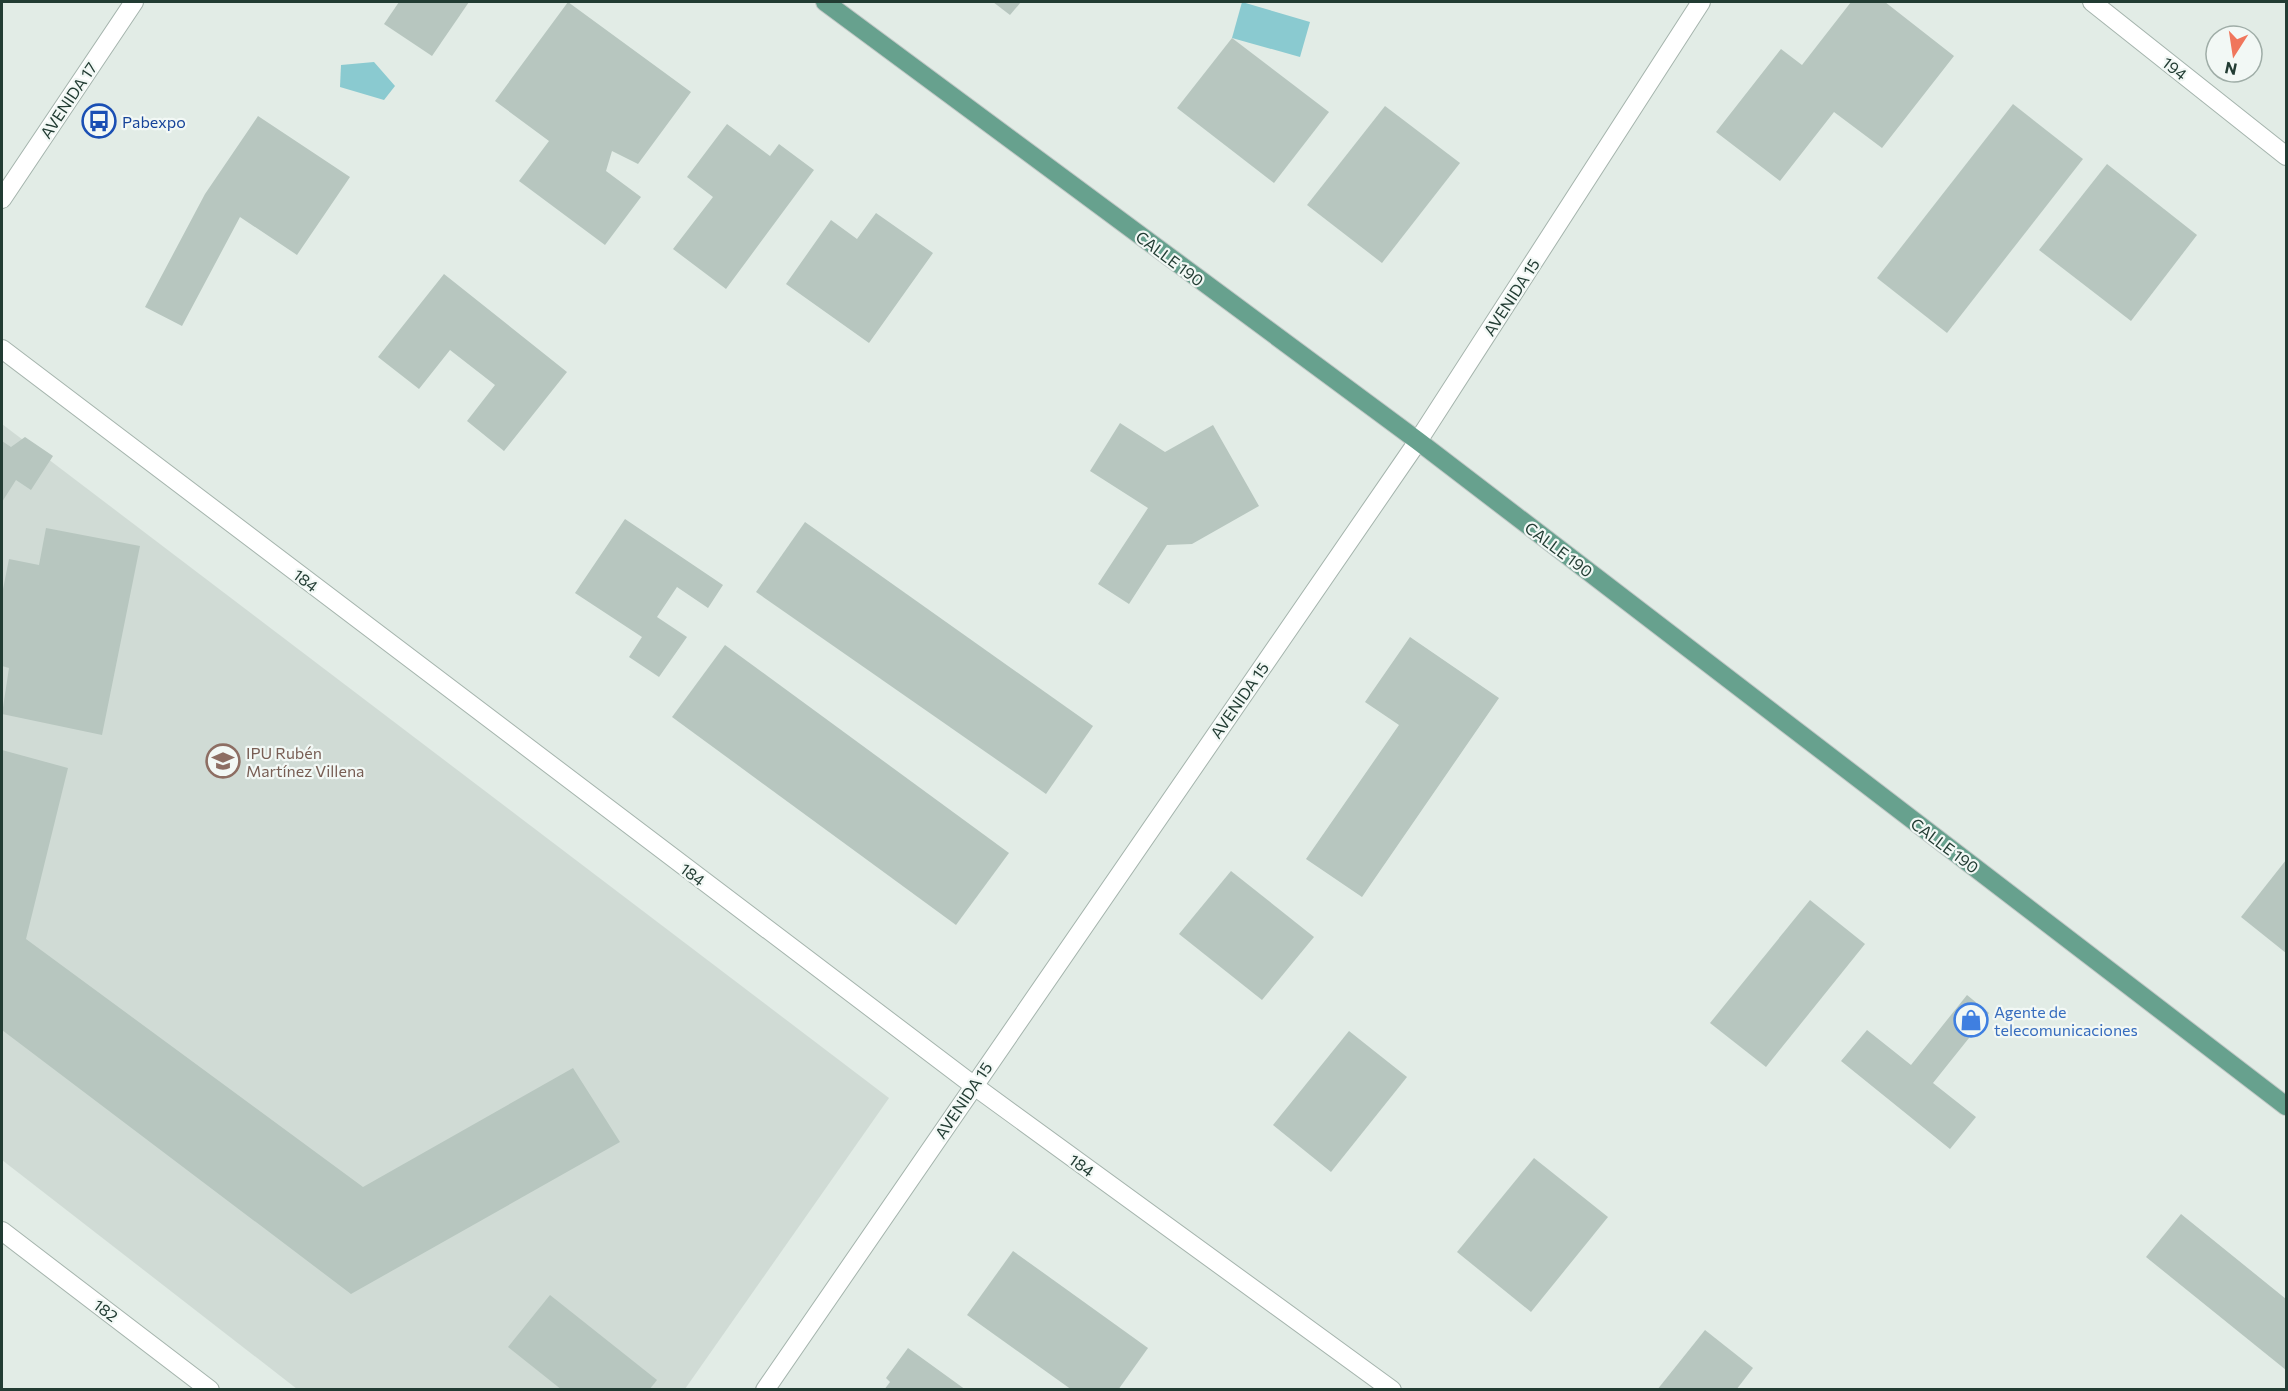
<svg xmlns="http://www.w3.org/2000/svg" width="2288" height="1391" font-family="Commissioner,sans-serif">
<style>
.built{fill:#d0dbd5}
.water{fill:#8acad0}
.building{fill:#b7c6bf}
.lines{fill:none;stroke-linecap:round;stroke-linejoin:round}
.minor-casing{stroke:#a5b4ad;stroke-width:20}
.major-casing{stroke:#c1c8c6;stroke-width:20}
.minor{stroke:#fff;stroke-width:18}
.major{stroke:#67a18e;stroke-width:18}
.labels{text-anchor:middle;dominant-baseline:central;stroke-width:4.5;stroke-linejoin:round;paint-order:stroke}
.street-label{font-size:16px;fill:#223c33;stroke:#f2f8f5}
.transit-label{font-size:16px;fill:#164399;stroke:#f2f8f5;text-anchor:start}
.education-label{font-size:16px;fill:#785e54;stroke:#f2f8f5;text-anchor:start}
.shop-label{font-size:16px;fill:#366cbe;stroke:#f2f8f5;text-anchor:start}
</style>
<rect width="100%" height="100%" fill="#e2ece6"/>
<!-- built -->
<polygon class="built" points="2,424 889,1098 685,1389 297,1389 2,1160"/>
<!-- water -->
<g class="water">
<polygon points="1242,2 1310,22 1300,57 1232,38"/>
<polygon points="374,62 395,86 384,100 340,87 341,65"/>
</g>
<!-- building -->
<g class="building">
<polygon points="399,2 469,2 432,56 384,24"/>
<polygon points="568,2 691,92 638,164 612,151 606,171 641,197 605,245 519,181 549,141 495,101"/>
<polygon points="993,2 1021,2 1010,15"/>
<polygon points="1851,2 1885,2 1954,56 1882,148 1834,112 1780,181 1716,132 1781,49 1802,65"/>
<polygon points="1232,38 1329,112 1274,183 1177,108"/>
<polygon points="2013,104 2083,159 1947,333 1877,278"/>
<polygon points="1385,106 1460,163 1382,263 1307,205"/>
<polygon points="258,116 350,177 297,255 240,217 182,326 145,307 205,194"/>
<polygon points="727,124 770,156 779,144 814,170 726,289 673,249 713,197 687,177"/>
<polygon points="2107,164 2197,235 2131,321 2039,250"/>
<polygon points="876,213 933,253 869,343 786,284 831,220 857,239"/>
<polygon points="444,274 567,372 504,451 467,421 495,385 450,350 419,389 378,357"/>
<polygon points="1120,423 1165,452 1213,425 1259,506 1192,544 1167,545 1129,604 1098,584 1148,508 1090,471"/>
<polygon points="25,437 53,456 31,490 16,480 2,502 2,441 11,447"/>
<polygon points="625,519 723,585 708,608 677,587 657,617 687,637 659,677 629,657 642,637 575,593"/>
<polygon points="805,522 1093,726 1046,794 756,592"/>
<polygon points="46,528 140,546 102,735 2,714 9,668 2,666 2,594 9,559 39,565"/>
<polygon points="1410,637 1499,698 1362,897 1306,859 1399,725 1365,702"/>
<polygon points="725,645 1009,853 956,925 672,717"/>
<polygon points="2,750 68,768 26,939 363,1187 573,1068 620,1142 351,1294 2,1030"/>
<polygon points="2286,860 2286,953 2241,917"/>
<polygon points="1231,871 1314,937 1262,1000 1179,934"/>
<polygon points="1810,900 1865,944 1766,1067 1710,1023"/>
<polygon points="1967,995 1989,1013 1933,1083 1976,1117 1950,1149 1841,1061 1867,1030 1911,1065"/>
<polygon points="1349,1031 1407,1077 1331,1172 1273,1125"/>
<polygon points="1534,1158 1608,1217 1531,1312 1457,1252"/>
<polygon points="2181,1214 2286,1299 2286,1370 2146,1257"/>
<polygon points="1013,1251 1148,1348 1118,1390 1072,1390 967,1315"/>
<polygon points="550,1295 657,1380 649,1390 562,1390 508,1347"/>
<polygon points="1705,1330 1753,1368 1736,1390 1657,1390"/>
<polygon points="908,1348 966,1390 884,1390 890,1382 886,1378"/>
</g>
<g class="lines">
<defs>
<g id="minor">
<polyline points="2092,2 2286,156"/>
<polyline points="2,199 134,2"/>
<polyline points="2,349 973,1085 1392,1390"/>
<polyline points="2,1231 210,1390"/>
<polyline points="765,1390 1418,441 1701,2"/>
</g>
<polyline id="major" points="825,2 1418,441 2286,1106"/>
</defs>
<!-- minor casing -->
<use href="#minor" class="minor-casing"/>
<!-- major casing -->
<use href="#major" class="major-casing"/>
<!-- minor -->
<use href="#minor" class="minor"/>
<!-- major -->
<use href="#major" class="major"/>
</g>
<!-- icons -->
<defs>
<symbol id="bus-ring" viewBox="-11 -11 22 22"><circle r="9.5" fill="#f2f8f5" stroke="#1a4fb4" stroke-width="1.5"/><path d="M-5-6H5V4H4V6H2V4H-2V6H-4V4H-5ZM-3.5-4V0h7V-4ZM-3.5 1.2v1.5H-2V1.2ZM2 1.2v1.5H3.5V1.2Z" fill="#1a4fb4"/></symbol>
<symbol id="school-ring" viewBox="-11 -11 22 22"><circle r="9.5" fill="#f2f8f5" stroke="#8d6e63" stroke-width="1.5"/><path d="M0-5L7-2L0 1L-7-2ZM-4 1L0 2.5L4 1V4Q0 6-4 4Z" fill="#8d6e63"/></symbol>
<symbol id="shop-ring" viewBox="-11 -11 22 22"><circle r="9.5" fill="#f2f8f5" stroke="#3f7fe0" stroke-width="1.5"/><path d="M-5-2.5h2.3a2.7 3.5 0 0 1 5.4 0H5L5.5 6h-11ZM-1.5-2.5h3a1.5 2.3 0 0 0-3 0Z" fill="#3f7fe0"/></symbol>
</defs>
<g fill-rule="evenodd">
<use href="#bus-ring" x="80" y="102" width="38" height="38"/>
<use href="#school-ring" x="204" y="742" width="38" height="38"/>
<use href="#shop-ring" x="1952" y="1001" width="38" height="38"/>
</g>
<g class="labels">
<!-- street labels -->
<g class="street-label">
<text transform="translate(2175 68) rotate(38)">194</text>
<text transform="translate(68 100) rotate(-56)">AVENIDA 17</text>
<text transform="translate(1170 258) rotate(37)">CALLE 190</text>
<text transform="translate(1511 297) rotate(-57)">AVENIDA 15</text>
<text transform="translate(1559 549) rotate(37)">CALLE 190</text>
<text transform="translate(306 580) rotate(37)">184</text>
<text transform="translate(1239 700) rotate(-55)">AVENIDA 15</text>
<text transform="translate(1945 845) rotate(37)">CALLE 190</text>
<text transform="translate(693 874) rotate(37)">184</text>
<text transform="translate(963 1100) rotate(-56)">AVENIDA 15</text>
<text transform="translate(1082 1165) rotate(36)">184</text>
<text transform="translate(106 1310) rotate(37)">182</text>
</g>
<!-- transit labels -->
<g class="transit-label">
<text x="122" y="121">Pabexpo</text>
</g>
<!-- education labels -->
<g class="education-label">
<text x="246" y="752">IPU Rubén<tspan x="246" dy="18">Martínez Villena</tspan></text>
</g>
<!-- shop labels -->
<g class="shop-label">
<text x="1994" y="1011">Agente de<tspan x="1994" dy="18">telecomunicaciones</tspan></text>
</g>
</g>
<!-- border -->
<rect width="2288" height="1391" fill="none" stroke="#223c33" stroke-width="6"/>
<!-- north arrow -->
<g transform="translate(2234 54) rotate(192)"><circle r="28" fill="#f2f8f5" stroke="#9fada7" stroke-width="1.5"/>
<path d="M0-4.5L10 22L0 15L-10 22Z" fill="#f0765c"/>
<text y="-9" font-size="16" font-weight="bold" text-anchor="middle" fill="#223c33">N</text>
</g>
</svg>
